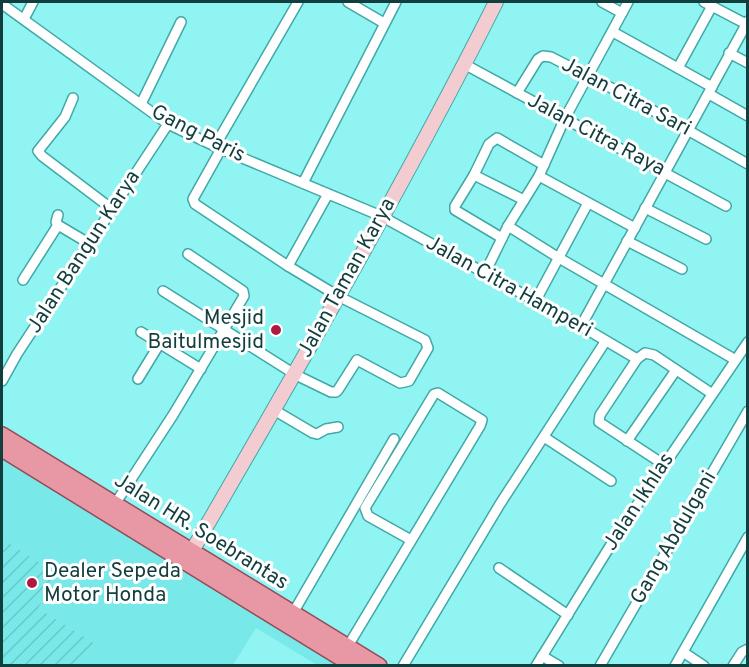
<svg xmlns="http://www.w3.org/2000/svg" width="749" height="667" font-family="Overpass,sans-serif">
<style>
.built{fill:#78e9e8}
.industrial{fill:url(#industrial-furrows)}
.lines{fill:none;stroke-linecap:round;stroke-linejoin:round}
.street-casing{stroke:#41a8a7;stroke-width:12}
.secondary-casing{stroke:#41a8a7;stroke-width:16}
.primary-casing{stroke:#934c59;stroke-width:18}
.street{stroke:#fff;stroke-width:9}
.secondary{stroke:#f3ccd2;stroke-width:14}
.primary{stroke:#e898a4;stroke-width:15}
.poi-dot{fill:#ae1a40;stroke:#fff;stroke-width:2}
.labels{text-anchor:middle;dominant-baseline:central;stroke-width:6;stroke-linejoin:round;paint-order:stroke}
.street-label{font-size:21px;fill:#133e3e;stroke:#fff}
.poi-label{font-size:21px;fill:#133e3e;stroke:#fff;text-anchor:end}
</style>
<defs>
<pattern id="industrial-furrows" width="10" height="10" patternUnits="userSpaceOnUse" patternTransform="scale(1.5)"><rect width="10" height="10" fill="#78e9e8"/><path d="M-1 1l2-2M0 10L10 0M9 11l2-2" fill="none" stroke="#67c9c8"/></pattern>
</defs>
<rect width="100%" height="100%" fill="#90f4f2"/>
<!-- built -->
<polygon class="built" points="2,458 344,665 317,665 256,628 233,665 80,665 94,643 38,608 58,575 2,539"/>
<!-- industrial -->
<polygon class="industrial" points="2,539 59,575 38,608 94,643 80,665 2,665"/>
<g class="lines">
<defs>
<g id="street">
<polyline points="348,2 384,23"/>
<polyline points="602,2 622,13"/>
<polyline points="704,2 748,25"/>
<polyline points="2,4 168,124 221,149 381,216 581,326 637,359"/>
<polyline points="24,19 33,2"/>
<polyline points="613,32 712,87"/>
<polyline points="729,53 748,63"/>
<polyline points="464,64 726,206"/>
<polyline points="678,68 712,6"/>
<polyline points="517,93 538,59 543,56 551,57 629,97 748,164"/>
<polyline points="709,94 748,116"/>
<polyline points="73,98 65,117 38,151 42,156 112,209"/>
<polyline points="141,104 181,22"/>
<polyline points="215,146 298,2"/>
<polyline points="474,175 455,206 455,210 502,238"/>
<polyline points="539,176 635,228"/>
<polyline points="303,183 396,2"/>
<polyline points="524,200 474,175 489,144 497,138 544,165"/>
<polyline points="645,208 706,239"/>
<polyline points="58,215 56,222 58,225 90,244"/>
<polyline points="508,226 559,258 734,359"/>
<polyline points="627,241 682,269"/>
<polyline points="288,266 328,194"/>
<polyline points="485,273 508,226 539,176 565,118 628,2"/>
<polyline points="23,280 58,225"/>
<polyline points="163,291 296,375 331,392 336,392 338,390 357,360 400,383 409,381 428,348 425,340 338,296 288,266 195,204 193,199 221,149"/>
<polyline points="536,300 588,203"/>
<polyline points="581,326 748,21"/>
<polyline points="141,332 201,369"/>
<polyline points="138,379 160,343"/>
<polyline points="2,381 17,354 168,124"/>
<polyline points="274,410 313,433 317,434 326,429 338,427"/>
<polyline points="544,437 611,481"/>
<polyline points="627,441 676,370"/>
<polyline points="663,464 599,422 600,415 637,359 645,353 654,355 711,393"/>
<polyline points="115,504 173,415 244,296 243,291 188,254"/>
<polyline points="499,568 568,615"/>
<polyline points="293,613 394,439"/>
<polyline points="348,646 480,426 482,420 438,393 434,394 365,508 368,516 411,540"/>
<polyline points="683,652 704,666"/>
<polyline points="542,656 559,666"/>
<polyline points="403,666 500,504 605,342"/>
<polyline points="536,666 620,530 748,342"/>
<polyline points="600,666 748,411"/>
<polyline points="675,666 748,537"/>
<polyline points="733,666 742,652 748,649"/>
</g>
<path id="secondary" d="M192 551C297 370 402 189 496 2"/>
<g id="primary">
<polyline points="2,435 379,666"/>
<polyline points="2,449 354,666"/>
</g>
</defs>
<!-- street casing -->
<use href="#street" class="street-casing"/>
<!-- secondary casing -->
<use href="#secondary" class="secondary-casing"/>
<!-- primary casing -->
<use href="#primary" class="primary-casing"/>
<!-- street -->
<use href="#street" class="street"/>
<!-- secondary -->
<use href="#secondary" class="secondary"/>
<!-- primary -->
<use href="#primary" class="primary"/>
</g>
<!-- markers -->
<g class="poi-dot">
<circle cx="276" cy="330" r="6"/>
<circle cx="32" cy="583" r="6"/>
</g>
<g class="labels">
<!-- street labels -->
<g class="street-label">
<text transform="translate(626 97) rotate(28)">Jalan Citra Sari</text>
<text transform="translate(198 134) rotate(27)">Gang Paris</text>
<text transform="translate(596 135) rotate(28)">Jalan Citra Raya</text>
<text transform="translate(84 252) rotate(-57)">Jalan Bangun Karya</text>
<text transform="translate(347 278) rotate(-61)">Jalan Taman Karya</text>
<text transform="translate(509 287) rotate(29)">Jalan Citra Hamperi</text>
<text transform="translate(639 502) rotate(-57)">Jalan Ikhlas</text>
<text transform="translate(201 532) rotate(32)">Jalan HR. Soebrantas</text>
<text transform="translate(674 538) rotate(-60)">Gang Abdulgani</text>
</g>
<!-- poi labels -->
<g class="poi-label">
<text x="264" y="318">Mesjid<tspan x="264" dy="24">Baitulmesjid</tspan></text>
<text x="44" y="571" text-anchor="start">Dealer Sepeda<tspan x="44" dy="24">Motor Honda</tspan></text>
</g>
</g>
<!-- border -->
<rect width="749" height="667" fill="none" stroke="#133e3e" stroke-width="6"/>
</svg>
